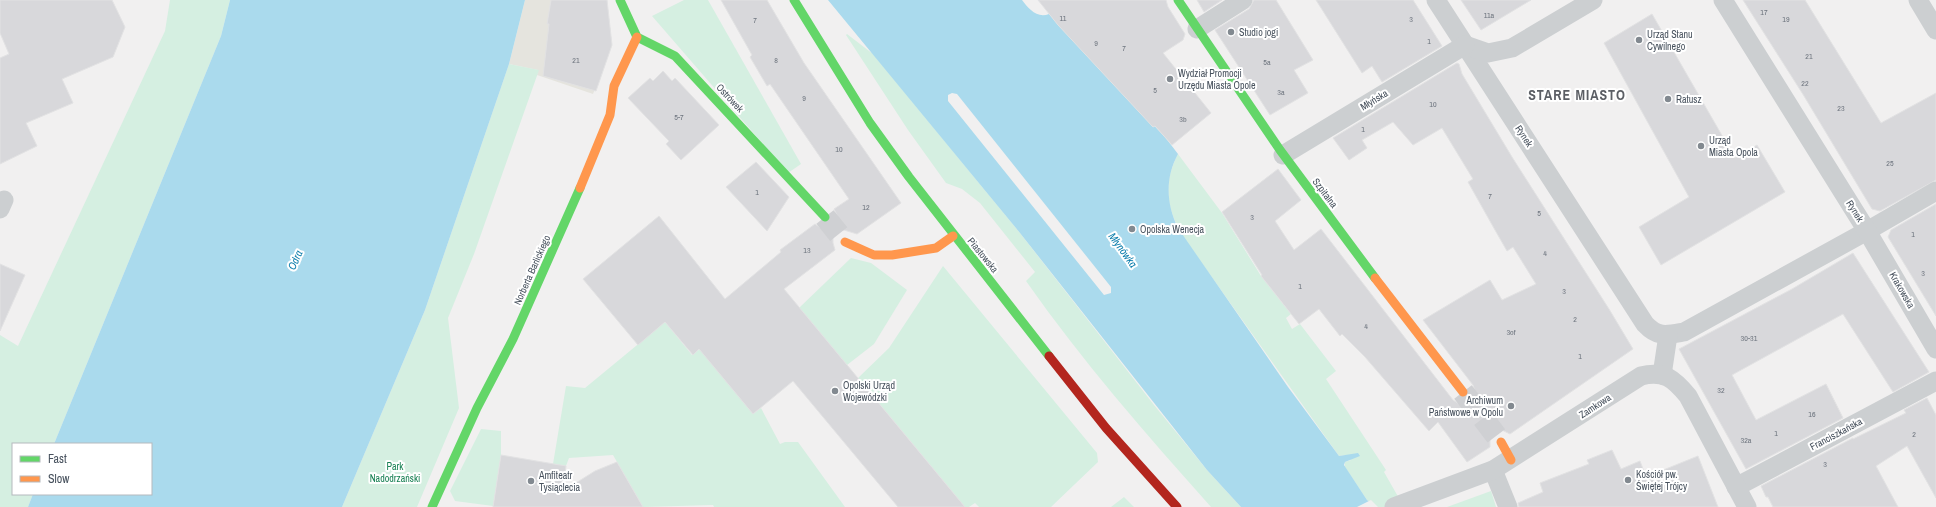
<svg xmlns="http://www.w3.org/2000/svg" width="1936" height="507" font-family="'Archivo Narrow',sans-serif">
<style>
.commercial{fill:#e5e4de}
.green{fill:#d5efe1}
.water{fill:#aadaed;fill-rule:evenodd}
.pier{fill:#f1f0f0}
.building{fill:#d8d8db;stroke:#e2e2e3}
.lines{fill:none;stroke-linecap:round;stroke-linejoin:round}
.secondary-tunnel{stroke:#cfd0d3;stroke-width:22;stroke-dasharray:22 11;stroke-linecap:butt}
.street{stroke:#cccfd1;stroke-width:19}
.fast{stroke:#63d668;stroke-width:9}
.slow{stroke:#ff974d;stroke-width:9}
.jam{stroke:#b3261e;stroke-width:9}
.poi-dot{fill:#828990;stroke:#fff;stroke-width:1.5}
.labels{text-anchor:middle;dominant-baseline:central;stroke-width:4;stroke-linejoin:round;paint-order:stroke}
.number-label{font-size:8px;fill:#6d747e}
.poi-label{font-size:10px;fill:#47515d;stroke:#fff;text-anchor:start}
.street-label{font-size:10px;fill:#47515d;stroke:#fff}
.park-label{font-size:10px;fill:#178053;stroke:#fff}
.water-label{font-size:11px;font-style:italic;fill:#0c7eac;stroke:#fff}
.district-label{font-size:14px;font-weight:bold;letter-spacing:1px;fill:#5c5f65;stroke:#fff}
</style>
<rect width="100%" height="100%" fill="#f1f0f0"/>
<!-- commercial -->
<polygon class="commercial" points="525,0 607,0 612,45 593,94 537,75 538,70 509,64"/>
<!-- green -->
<g class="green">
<polygon points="170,0 230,0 221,36 54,444 13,444 13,494 33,494 28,507 0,507 0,335 18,346 165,31"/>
<polygon points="684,0 708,0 801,164 788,173 652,16"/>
<path d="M847 34 873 54 1020 233 1154 405 1207 470 1241 507H1211C1146 434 1082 361 1026 281L1035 272 980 203 962 189 946 183 908 130 846 35Z"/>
<polygon points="509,64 539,70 474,254 448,318 459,408 417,507 342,507 425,310"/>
<path d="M1178 154 1222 213 1261 276 1291 314 1286 318 1292 329 1300 324 1336 371 1326 379 1386 470 1384 472 1404 507H1376L1367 500 1345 467V462L1351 460 1346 455 1339 456 1184 238C1167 210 1162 185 1178 154Z"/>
<polygon points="851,258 871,263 907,290 874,344 847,365 799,308"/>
<polygon points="943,266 1097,453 1098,462 1051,507 979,507 975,503 969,507 965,507 858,378 889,348"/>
<polygon points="665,322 692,355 700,349 753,414 761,408 780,444 785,442 798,442 845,507 714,507 713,505 643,507 613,455 569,458 566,466 553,464 566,386 585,388"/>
<polygon points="481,429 501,431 501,455 493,506 455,501 450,491"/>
<polygon points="1491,491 1496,507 1447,507"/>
<polygon points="1124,497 1134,507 1111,507"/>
</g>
<!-- water -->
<g class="water">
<polygon points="230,0 525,0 509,64 425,310 342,507 28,507 33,494 151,494 151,444 54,444 221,36"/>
<path d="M828 0H1022C1028 8 1037 19 1049 14L1165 137 1178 154C1165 178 1166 203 1178 228L1288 387 1339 456 1358 453 1360 456 1345 462 1344 465 1367 500 1376 507H1241L1207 470 1020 233ZM952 93 957 94 1111 287V293L1104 295 948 101V95Z"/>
</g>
<!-- pier -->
<polygon class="pier" points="1371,500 1378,507 1357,507"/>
<!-- building -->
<g class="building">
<polygon points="0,0 112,0 125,27 113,57 62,79 73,103 26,123 37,146 0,164 0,58 9,54 0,33"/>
<polygon points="551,0 607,0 612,45 596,91 543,76 549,24 547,24"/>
<polygon points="721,0 767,0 804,63 901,203 857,234 844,230 837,232 833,237 833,243 835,250 784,289 965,507 898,507 793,381 753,414 699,349 693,355 665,322 638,345 583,279 659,216 725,299 781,252 780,250 815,224 822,229 827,229 833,226 837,220 837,215 834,209 849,199 770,84 767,86 750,57 752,55"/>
<polygon points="1038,0 1166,0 1168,7 1185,34 1183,40 1163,53 1211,113 1172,145 1155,126 1153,127 1058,25"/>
<polygon points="1197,0 1222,0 1204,12"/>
<polygon points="1254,0 1276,0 1313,60 1294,70 1308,93 1270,115 1215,30 1249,9"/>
<polygon points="1316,0 1413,0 1442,46 1382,82 1372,66 1362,73"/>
<polygon points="1461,0 1531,0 1481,30"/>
<polygon points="1743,0 1805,0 1881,123 1936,93 1936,180 1880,211 1872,209 1804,96"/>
<polygon points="1652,14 1735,158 1757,145 1785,192 1661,265 1639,227 1689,197 1604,43"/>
<polygon points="1457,63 1459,64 1462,74 1512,157 1609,309 1633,349 1510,434 1502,430 1495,431 1490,436 1490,447 1467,462 1438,422 1429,431 1365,357 1342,334 1340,336 1319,309 1299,324 1261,276 1262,275 1222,212 1278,169 1301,200 1275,221 1294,250 1321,229 1453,400 1459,404 1464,404 1470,402 1475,396 1475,391 1473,385 1423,320 1490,280 1502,300 1536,284 1513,247 1507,251 1495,230 1468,182 1473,179 1442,128 1413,145 1393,122 1362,140 1367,148 1349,160 1333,138"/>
<polygon points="663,71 672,81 675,78 719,125 681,160 666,144 669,141 628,98 650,78 653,81"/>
<polygon points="756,162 789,197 767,231 726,187"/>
<polygon points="1936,204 1936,316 1888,237 1891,230"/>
<polygon points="1853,253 1929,372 1893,392 1843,314 1732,375 1756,420 1826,384 1843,418 1746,469 1679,349 1792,289"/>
<polygon points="0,264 25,275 0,331"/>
<polygon points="1927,398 1936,415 1936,498 1907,446 1876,466 1898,507 1773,507 1768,497 1766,497 1761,486 1853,438 1853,439 1906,413 1904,410"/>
<polygon points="1612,450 1621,469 1640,461 1646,477 1698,456 1718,507 1519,507 1518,503 1543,492 1540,483 1589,464 1587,460"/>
<polygon points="501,455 566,466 563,491 595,471 617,462 643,507 493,507"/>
</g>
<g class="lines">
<!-- secondary-tunnel -->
<g class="secondary-tunnel">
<polyline points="825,217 845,242"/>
<polyline points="1463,392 1501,442"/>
</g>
<!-- street -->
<g class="street">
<path d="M1436 0 1645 324C1658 338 1667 335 1684 332L1867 231 1936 191"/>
<polyline points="1723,0 1867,231 1936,349"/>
<polyline points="1918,0 1936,30"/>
<polyline points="1197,29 1243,0"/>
<polyline points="1465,45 1488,53 1512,48 1593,0"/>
<polyline points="1283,155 1465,45"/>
<polyline points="0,209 4,200"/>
<polyline points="1662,375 1668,335"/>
<polyline points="1493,470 1508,507"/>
<polyline points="1736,487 1936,381"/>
<path d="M1394 507 1493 470 1641 376C1664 370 1674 379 1688 396L1747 507"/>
</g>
<!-- fast -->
<g class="fast">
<polyline points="620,0 637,37 675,56 825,217"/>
<polyline points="794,0 870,123 909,177 1049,356"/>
<polyline points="1178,0 1280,150 1375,278"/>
<polyline points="432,507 477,408 513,339 580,188"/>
</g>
<!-- slow -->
<g class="slow">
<polyline points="580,188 610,115 614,86 637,37"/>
<polyline points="845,242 874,255 892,255 936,248 953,236"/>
<polyline points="1375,278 1463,392"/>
<polyline points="1501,442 1511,460"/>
</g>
<!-- jam -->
<polyline class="jam" points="1049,356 1106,428 1177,507"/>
</g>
<!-- markers -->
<g class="poi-dot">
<circle cx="1231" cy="32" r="4"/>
<circle cx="1639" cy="40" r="4"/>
<circle cx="1170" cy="79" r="4"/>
<circle cx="1668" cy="99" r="4"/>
<circle cx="1701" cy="146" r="4"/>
<circle cx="1132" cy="229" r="4"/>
<circle cx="835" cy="391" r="4"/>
<circle cx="1511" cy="406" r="4"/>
<circle cx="1628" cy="480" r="4"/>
<circle cx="531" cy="481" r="4"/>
</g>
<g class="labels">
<!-- number labels -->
<g class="number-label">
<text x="1764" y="12">17</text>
<text x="1489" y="15">11a</text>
<text x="1063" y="18">11</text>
<text x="1411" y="19">3</text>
<text x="1786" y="19">19</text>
<text x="755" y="20">7</text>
<text x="1429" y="41">1</text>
<text x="1096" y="43">9</text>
<text x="1124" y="48">7</text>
<text x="1809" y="56">21</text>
<text x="576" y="60">21</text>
<text x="776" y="60">8</text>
<text x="1267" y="62">5a</text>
<text x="1805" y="83">22</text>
<text x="1155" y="90">5</text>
<text x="1281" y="92">3a</text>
<text x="804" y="98">9</text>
<text x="1433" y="104">10</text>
<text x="1841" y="108">23</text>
<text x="679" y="117">5-7</text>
<text x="1183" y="119">3b</text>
<text x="1363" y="129">1</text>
<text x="839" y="149">10</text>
<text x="1890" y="163">25</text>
<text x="757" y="192">1</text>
<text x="1490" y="196">7</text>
<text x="866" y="207">12</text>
<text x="1539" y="213">5</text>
<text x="1252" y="217">3</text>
<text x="1913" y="234">1</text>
<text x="807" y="250">13</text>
<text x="1545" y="253">4</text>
<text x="1923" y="273">3</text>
<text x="1300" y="286">1</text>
<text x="1564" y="291">3</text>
<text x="1575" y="319">2</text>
<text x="1366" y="326">4</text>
<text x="1511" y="332">3of</text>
<text x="1749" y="338">30-31</text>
<text x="1580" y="356">1</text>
<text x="1721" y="390">32</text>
<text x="1812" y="414">16</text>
<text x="1776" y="433">1</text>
<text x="1914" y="434">2</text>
<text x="1746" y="440">32a</text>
<text x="1825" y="464">3</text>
</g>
<!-- poi labels -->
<g class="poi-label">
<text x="1239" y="32">Studio jogi</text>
<text x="1647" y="34">Urząd Stanu<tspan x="1647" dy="12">Cywilnego</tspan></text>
<text x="1178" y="73">Wydział Promocji<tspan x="1178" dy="12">Urzędu Miasta Opole</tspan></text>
<text x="1676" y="99">Ratusz</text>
<text x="1709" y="140">Urząd<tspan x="1709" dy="12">Miasta Opola</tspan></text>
<text x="1140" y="229">Opolska Wenecja</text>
<text x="843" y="385">Opolski Urząd<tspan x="843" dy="12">Wojewódzki</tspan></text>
<text x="1503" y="400" text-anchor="end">Archiwum<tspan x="1503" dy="12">Państwowe w Opolu</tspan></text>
<text x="1636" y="474">Kościół pw.<tspan x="1636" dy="12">Świętej Trójcy</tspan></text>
<text x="539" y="475">Amfiteatr<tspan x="539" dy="12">Tysiąclecia</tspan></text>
</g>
<!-- street labels -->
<g class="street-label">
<text transform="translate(730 98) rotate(47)">Ostrówek</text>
<text transform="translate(1374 100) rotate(-31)">Młyńska</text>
<text transform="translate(1524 136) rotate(57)">Rynek</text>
<text transform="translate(1325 193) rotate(53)">Szpitalna</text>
<text transform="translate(1855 211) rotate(58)">Rynek</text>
<text transform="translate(983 255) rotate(51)">Piastowska</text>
<text transform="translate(532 270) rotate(-66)">Norberta Barlickiego</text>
<text transform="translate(1902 290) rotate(60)">Krakowska</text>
<text transform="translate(1595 406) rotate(-33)">Zamkowa</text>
<text transform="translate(1836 434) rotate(-28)">Franciszkańska</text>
</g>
<!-- park labels -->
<g class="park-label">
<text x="395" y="466">Park<tspan x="395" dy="12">Nadodrzański</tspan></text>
</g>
<!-- water labels -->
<g class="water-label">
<text transform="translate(1123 250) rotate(54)">Młynówka</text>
<text transform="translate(295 260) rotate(-66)">Odra</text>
</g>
<!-- district labels -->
<g class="district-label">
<text x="1577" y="95">STARE MIASTO</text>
</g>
</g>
<!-- legend -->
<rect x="12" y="443" width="140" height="52" fill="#ffffff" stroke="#b5b9be"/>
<rect x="20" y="456" width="20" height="6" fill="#63d668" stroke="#b5b9be"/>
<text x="48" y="463" font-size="12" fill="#47515d">Fast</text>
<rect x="20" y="476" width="20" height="6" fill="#ff974d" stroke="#b5b9be"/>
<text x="48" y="483" font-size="12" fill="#47515d">Slow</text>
</svg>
